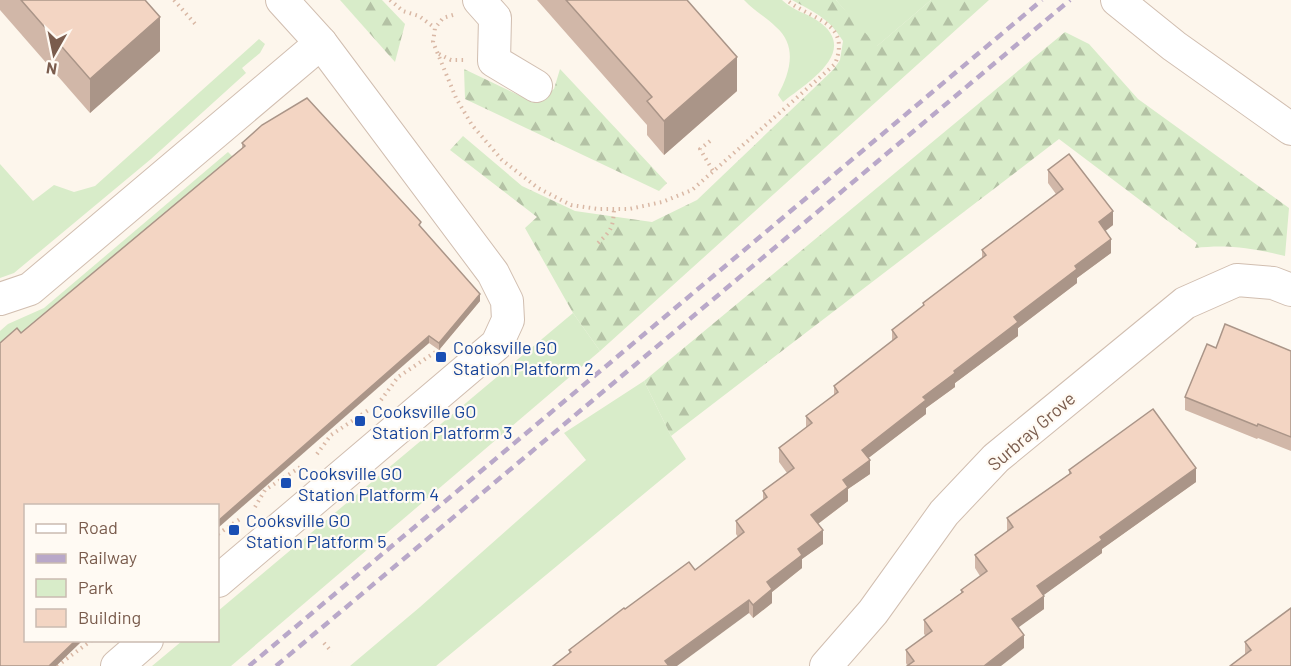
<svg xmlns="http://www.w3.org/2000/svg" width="1291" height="666" font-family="Barlow,sans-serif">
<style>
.green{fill:#d8ecc9}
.forest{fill:url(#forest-firs)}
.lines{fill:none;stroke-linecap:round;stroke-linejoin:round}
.minor-casing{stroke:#d1beb0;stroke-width:34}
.path{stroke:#d9b8a5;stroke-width:4;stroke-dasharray:1.5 4.5;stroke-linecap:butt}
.minor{stroke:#fff;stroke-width:32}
.rail{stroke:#b9a8c9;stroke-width:4.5;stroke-dasharray:9 6;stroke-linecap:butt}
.wall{fill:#d1b7a8}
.shaded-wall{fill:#aa9588}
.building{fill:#f3d5c3;stroke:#aa9588;stroke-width:1.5}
.transit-dot{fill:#1a4fb4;stroke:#fffaf3;stroke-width:2}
.labels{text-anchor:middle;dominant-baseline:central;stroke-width:4.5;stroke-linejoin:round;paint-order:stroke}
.transit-label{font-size:18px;fill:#164399;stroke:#fffaf3;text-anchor:start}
.street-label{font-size:18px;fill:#7a5c4d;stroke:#fffaf3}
</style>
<defs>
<pattern id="forest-firs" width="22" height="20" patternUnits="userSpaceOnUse" patternTransform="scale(1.5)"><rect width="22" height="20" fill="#d8ecc9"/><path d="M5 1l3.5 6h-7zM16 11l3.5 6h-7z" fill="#b4c2a5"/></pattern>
</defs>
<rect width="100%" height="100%" fill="#fdf6ec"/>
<!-- green -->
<g class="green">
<path d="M744 0H782C795 12 805 12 818 21 861 51 807 83 783 102L778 95C790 73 798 46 776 27 766 17 754 11 744 0Z"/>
<polygon points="836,0 931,0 876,47"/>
<polygon points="259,39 265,44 260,53 242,68 246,73 151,159 14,273 0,278 0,164 33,201 54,185 74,192 95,186"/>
<polygon points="228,152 236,160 0,350 0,331 8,324 44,308"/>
<polygon points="573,313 600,351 231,666 152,666 182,641 218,640 218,611"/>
<polygon points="644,381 671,436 686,459 436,666 350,666 420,607 586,460 564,433"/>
</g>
<!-- forest -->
<g class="forest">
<polygon points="340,0 382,0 405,24 395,62"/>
<path d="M792 0H836L877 46 931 0H989L600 351 573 313 525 228 537 217 450 150 463 136 522 186 575 211 652 222 697 200 834 69 840 60 843 41C829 18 814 12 792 0Z"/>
<path d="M1065 32 1089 44 1138 99 1289 208 1285 256C1252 248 1228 244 1195 248L1197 243 1059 139 671 436 644 381Z"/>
<polygon points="464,69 533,102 554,89 560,69 667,183 659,191 465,99"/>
</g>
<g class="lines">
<defs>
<g id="minor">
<polyline points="479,0 495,18 494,61 536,86"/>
<polyline points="1117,0 1174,46 1291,129"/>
<polyline points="0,299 30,289 321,43"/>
<polyline points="218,581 497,344 508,320 507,301 493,273 321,43 282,0"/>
<polyline points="117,666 147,640"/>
<polyline points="826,666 873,612 944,513 996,458 1185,303 1237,280 1273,283 1291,290"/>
</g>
</defs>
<!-- minor casing -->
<use href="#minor" class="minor-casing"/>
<!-- path -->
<g class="path">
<polyline points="174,0 197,26"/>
<polyline points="390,0 403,11 419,16 435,28"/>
<path d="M453 15 443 18 435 28 433 42 456 98 472 125 502 160 538 188 571 205 598 209H629L662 202 692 190 835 64C852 21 810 20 787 0"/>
<polyline points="439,54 451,60 464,60"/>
<polyline points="710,141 700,149 713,171"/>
<path d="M598 243C612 230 613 227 614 209"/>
<polyline points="381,400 398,377 440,349"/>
<polyline points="317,454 331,435 370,409"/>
<polyline points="255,507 265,490 302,466"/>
<polyline points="218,534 240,519"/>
<polyline points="324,643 332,652"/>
<polyline points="57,666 92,640"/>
</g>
<!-- minor -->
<use href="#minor" class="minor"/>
<!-- rail -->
<g class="rail">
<polyline points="249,666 1042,0"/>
<polyline points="276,666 1070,0"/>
</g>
</g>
<!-- wall -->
<g class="wall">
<polygon points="0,0 145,0 160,51 90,113 0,10"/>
<polygon points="537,0 687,0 737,91 664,155 647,135 647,125"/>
<polygon points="242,143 421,228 480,301 439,350 429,343 218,506 83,640 56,666 0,666 21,333 242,148"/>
<polygon points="1048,170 1113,225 1105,231 1111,253 1077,278 1077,283 1018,328 1018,336 955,383 955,387 926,408 926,414 868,458 870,474 848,489 848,501 818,524 823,544 802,559 802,568 772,592 772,603 753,618 749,613 569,654 569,650 625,609 695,570 738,537 736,534 736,521 763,500 763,491 787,473 779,462 779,448 806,428 806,416 834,396 834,386 892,342 892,330 923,306 923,303 982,258 982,250 1056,194 1048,183"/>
<polygon points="1216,348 1291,351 1291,451 1258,438 1257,439 1185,410 1185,397"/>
<polygon points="1069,470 1196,482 1102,549 1102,553 1043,595 1044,609 1018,627 1024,648 907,665 906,663 906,650 926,636 924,634 924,620 961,593 961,590 980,576 975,568 975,555 1007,532 1007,518 1069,474"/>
<polygon points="1245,642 1291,666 1245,655"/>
</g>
<!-- shaded-wall -->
<g class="shaded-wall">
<polygon points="160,17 160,51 90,113 90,79"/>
<polygon points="737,57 737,91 664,155 664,121"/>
<polygon points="1113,211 1113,225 1099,236 1099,222"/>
<polygon points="1111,239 1111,253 1077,278 1077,283 1018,328 1018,336 955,383 955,387 926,408 926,414 862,463 862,450 1014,317 1075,266"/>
<polygon points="480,294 480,301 439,350 439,343"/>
<polygon points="429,336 429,343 218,528 218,521"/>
<polygon points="870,460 870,474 848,489 848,501 811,529 811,515 843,480"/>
<polygon points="1196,468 1196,482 1102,549 1102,553 1037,600 1037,586 1100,537"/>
<polygon points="823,530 823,544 802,559 802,568 772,592 772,603 753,618 753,605 767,582 798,549"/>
<polygon points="1044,596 1044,609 1012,632 1012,619"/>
<polygon points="749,600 749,613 677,666 665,666 665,661"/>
<polygon points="1024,635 1024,648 1001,666 984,666"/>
<polygon points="76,640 83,640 56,666 49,666"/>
</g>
<!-- building -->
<g class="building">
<polygon points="21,0 145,0 160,17 90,79"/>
<polygon points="566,0 687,0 737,57 664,121 647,101 652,97"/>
<polygon points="307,98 421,222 419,225 480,294 439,343 429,336 218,521 218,506 26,506 26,640 76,640 49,666 0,666 0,343 17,328 21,333 245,146 242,143 262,125"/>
<polygon points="1069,154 1113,211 1099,222 1111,239 1075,266 1077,269 1014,317 1018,322 954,371 955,373 923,397 926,400 862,450 870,460 843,480 848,487 811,515 823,530 798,549 802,555 767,582 772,589 753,605 749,600 665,661 669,666 553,666 571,652 569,650 624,608 625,609 689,562 695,570 744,532 736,521 767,497 763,491 794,468 779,448 812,423 806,416 838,392 834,386 897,337 892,330 924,305 923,303 986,255 982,250 1063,189 1048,170"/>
<polygon points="1225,324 1291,351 1291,437 1258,424 1257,426 1185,397 1207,344 1216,348"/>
<polygon points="1153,409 1196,468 1100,537 1102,540 1037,586 1044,596 1012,619 1024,635 984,666 907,666 914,661 906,650 932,631 924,620 963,592 961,590 987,571 975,555 1013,527 1007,518 1071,473 1069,470"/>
<polygon points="1291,608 1291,666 1230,666 1251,650 1245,642"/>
</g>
<!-- markers -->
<g class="transit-dot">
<rect x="435" y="351" width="12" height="12" rx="3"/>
<rect x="354" y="415" width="12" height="12" rx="3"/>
<rect x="280" y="477" width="12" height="12" rx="3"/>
<rect x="228" y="524" width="12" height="12" rx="3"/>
</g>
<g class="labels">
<!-- transit labels -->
<g class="transit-label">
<text x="453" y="347">Cooksville GO<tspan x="453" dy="21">Station Platform 2</tspan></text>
<text x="372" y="411">Cooksville GO<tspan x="372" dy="21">Station Platform 3</tspan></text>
<text x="298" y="473">Cooksville GO<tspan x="298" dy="21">Station Platform 4</tspan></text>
<text x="246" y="520">Cooksville GO<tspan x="246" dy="21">Station Platform 5</tspan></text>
</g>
<!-- street labels -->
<g class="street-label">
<text transform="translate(1031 431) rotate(-41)">Surbray Grove</text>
</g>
</g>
<!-- legend -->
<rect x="24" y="504" width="195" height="138" fill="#fffaf3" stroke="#cabbb1" stroke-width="1.5"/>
<rect x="36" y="524" width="30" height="9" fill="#ffffff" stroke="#cabbb1" stroke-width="1.5"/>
<text x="78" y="534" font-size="18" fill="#7a5c4d">Road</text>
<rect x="36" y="554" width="30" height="9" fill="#b9a8c9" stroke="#cabbb1" stroke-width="1.5"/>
<text x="78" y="564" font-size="18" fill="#7a5c4d">Railway</text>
<rect x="36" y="579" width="30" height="18" fill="#d8ecc9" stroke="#cabbb1" stroke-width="1.5"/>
<text x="78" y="594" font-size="18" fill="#7a5c4d">Park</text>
<rect x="36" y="609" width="30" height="18" fill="#f3d5c3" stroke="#cabbb1" stroke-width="1.5"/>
<text x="78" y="624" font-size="18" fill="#7a5c4d">Building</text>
<!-- north arrow -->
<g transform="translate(54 54) rotate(189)" stroke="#fffaf3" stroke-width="4.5" paint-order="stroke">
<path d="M0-4.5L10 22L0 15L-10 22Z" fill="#7a5c4d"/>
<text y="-9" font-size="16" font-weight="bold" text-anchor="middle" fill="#7a5c4d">N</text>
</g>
</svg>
